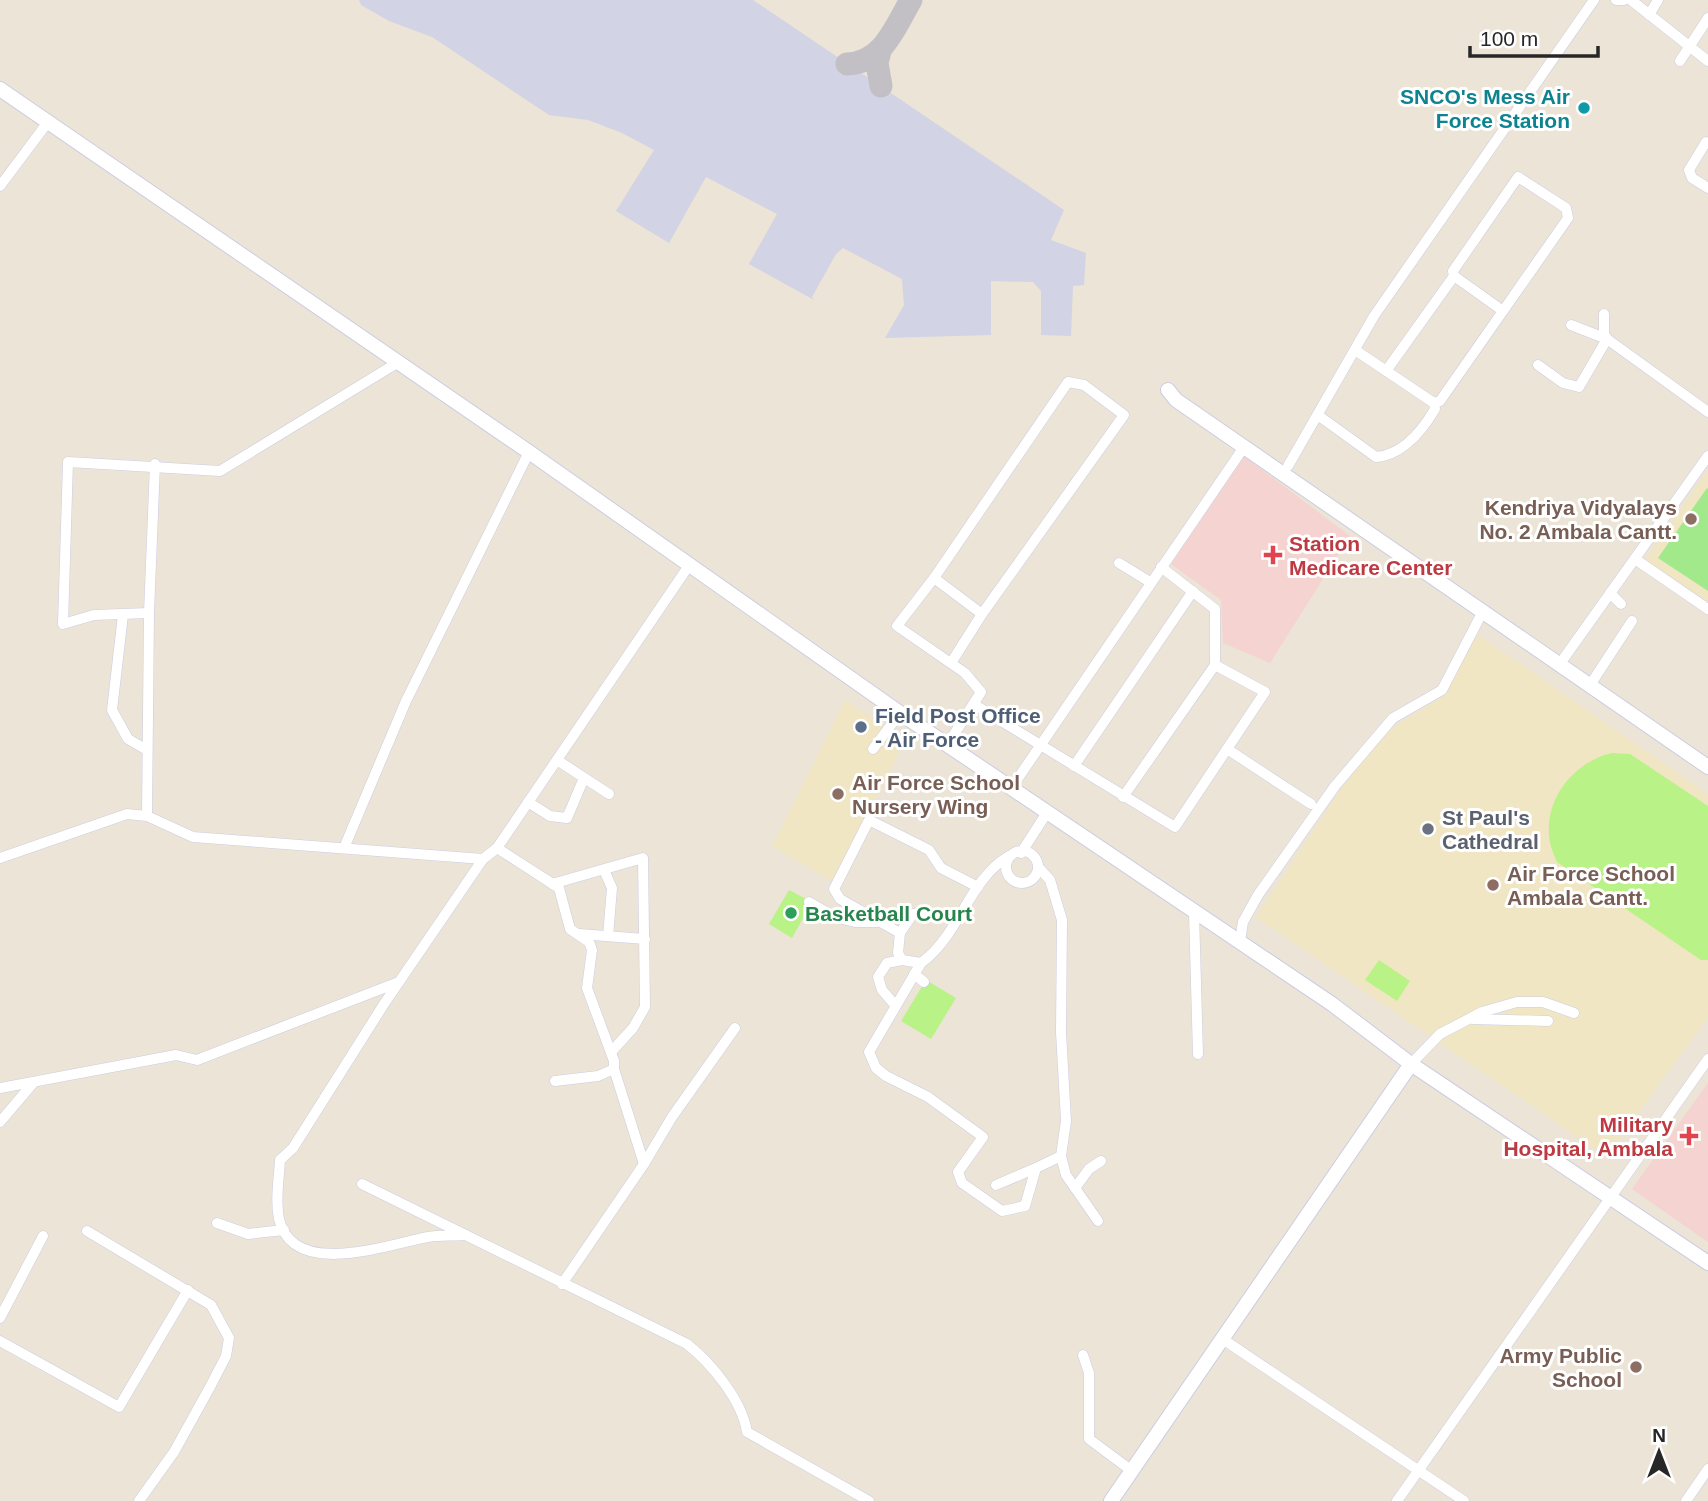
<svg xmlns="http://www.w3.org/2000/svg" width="1708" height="1501" font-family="Arial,sans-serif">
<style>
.education{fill:#f0e6c3}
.medical{fill:#f4d3d1}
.airport{fill:#d2d3e4}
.green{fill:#a2e98b}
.pitch{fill:#b9f286}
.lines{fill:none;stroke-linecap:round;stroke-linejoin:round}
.taxiway{stroke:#c2bfc5;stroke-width:23}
.street-casing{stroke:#cbcde2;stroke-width:11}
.secondary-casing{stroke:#cbcde2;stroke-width:16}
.street{stroke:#fff;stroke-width:10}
.secondary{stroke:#fff;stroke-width:14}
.culture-dot{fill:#0f9aa8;stroke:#fff;stroke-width:2.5}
.education-dot{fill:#8d6e63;stroke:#fff;stroke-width:2.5}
.health-dot{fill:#e0444e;stroke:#fff;stroke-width:2.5}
.service-dot{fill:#5c6f8a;stroke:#fff;stroke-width:2.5}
.worship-dot{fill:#6b7280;stroke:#fff;stroke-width:2.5}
.leisure-dot{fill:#2e9e5b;stroke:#fff;stroke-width:2.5}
.labels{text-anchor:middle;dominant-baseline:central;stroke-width:6;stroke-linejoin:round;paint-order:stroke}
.culture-label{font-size:21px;font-weight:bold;fill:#0d838f;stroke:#fff;text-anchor:end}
.education-label{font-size:21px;font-weight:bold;fill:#785e54;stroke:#fff;text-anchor:end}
.health-label{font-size:21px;font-weight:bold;fill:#be3a42;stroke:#fff;text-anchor:start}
.service-label{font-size:21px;font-weight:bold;fill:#4e5e75;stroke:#fff;text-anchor:start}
.worship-label{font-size:21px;font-weight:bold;fill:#5b616d;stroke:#fff;text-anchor:start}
.leisure-label{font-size:21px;font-weight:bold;fill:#27864d;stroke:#fff;text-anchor:start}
</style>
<rect width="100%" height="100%" fill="#ece4d6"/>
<!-- education -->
<g class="education">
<polygon points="1708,470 1708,603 1645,561"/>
<polygon points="1477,634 1708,794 1708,1017 1617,1142 1608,1149 1592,1147 1256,917 1354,770 1388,731 1443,696"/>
<polygon points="845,700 905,741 832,881 772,846"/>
</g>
<!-- medical -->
<g class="medical">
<polygon points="1244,456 1350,536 1270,663 1223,643 1221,600 1171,564"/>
<polygon points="1708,1083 1708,1242 1632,1189"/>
</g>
<!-- airport -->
<polygon class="airport" points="359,0 753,0 1064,210 1051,240 1086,253 1084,285 1073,286 1071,336 1041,335 1041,291 1033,282 991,281 991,335 885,338 904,305 902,279 843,248 836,254 812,297 814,300 749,264 777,214 706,177 669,243 616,211 654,150 622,133 588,120 549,115 432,37 389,21 361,5"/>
<!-- green -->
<polygon class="green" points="1707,488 1708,489 1708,591 1658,558"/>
<!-- pitch -->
<g class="pitch">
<path d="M1612 753 1630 754 1708 806V960H1701L1557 862C1554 854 1549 844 1549 835 1546 796 1576 761 1612 753Z"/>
<polygon points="789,890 812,902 792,938 769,924"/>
<polygon points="1379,960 1410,981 1397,1001 1365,980"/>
<polygon points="926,980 956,998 931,1039 901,1021"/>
</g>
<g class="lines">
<!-- taxiway -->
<g class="taxiway">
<polyline points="880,51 877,63 881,86"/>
<path d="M847 64C883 63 895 27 911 0"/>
</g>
<defs>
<g id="street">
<polyline points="1616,0 1624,0"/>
<polyline points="1631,0 1708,61"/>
<polyline points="1649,15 1658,0"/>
<polyline points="1680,61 1708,18"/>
<polyline points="1706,142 1689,170 1692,178 1708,188"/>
<polyline points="0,186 48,122"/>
<polyline points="1454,276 1453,271 1518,177 1566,208 1568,218 1503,311"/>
<polyline points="1604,314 1604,334 1607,339"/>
<polyline points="1571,325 1607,339"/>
<polyline points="1538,365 1563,383 1579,387 1607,339 1708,412"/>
<polyline points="1386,371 1454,276 1503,311 1440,401 1434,403"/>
<path d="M1319 416 1376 457C1403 455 1422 431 1435 409L1434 403 1355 350"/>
<polyline points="1288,466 1374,316 1594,0"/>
<polyline points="1635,559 1708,609"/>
<polyline points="1119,563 1150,582"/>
<polyline points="934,578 982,614"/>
<polyline points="1610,593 1621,604"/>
<polyline points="149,613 94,615 63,624 68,462 220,471 397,363"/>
<polyline points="123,615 112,710 128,739 147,750"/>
<polyline points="1564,658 1708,456"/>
<polyline points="1594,679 1632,621"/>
<polyline points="975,705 1175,827 1265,692 1215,665 1215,609 1161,567"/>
<polyline points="948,744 981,692 965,673 897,626 934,578 1068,382 1084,385 1124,415 982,614 951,663"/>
<polyline points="873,749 900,713"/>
<polyline points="1227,749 1311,804"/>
<polyline points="557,760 609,794"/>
<polyline points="1074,766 1193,591"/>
<polyline points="1012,787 1244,447"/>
<polyline points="1123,797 1215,665"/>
<polyline points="528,802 550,816 567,818 584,778"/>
<polyline points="147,816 149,613 155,464"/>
<polyline points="344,848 406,701 529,452"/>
<polyline points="497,848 559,888 570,929 589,942 592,950 587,988 614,1061 614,1069 598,1076 555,1081"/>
<circle cx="1022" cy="867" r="16"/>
<polyline points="1021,853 1048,811"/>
<path d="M1009 856C968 880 960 935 921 963L869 1052 876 1068 886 1076 928 1097 983 1137 958 1172 962 1183 1002 1211 1025 1206 1036 1168 1061 1156 1066 1121 1061 1032 1062 920 1050 880 1039 868"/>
<polyline points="0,858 127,814 147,816 193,837 483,859"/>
<polyline points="604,870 612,888 608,936"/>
<polyline points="552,884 643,858 645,1007 633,1028 611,1052"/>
<polyline points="809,902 835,917 855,922 877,922"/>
<polyline points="1194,913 1198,1054"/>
<polyline points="963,915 913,914 900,933 840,899 834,889 869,820 929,850 941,868 978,887"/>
<polyline points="900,933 898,953 902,960 921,963"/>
<polyline points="579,934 645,939"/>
<polyline points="1240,941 1243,922 1258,895 1335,786 1393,718 1442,690 1482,613"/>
<polyline points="914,974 924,982"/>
<polyline points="895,1005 882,990 878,977 887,963 902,960"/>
<polyline points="1473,1019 1548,1021"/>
<polyline points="1411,1064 1440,1034 1482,1012 1517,1002 1543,1002 1574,1013"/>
<polyline points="614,1069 644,1164 672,1117 735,1028"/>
<polyline points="0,1088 176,1055 197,1060 399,982"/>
<polyline points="0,1122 34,1082"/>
<polyline points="1061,1156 1066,1175 1098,1221"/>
<path d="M362 1184 687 1344C711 1363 742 1400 747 1432L869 1501"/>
<polyline points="996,1185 1036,1168"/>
<polyline points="1075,1188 1089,1169 1101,1161"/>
<polyline points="217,1223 248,1234 284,1230"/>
<polyline points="87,1231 211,1305 229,1338 226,1356 210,1387 174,1452 139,1501"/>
<path d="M466 1235C453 1236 440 1235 428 1237 389 1244 293 1280 279 1219 275 1200 279 1179 280 1160L293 1148 384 1004 483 859 497 848 690 564"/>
<polyline points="562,1284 644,1164"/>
<polyline points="0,1318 43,1236"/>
<polyline points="1224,1340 1464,1501"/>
<polyline points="0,1341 119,1407 188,1290"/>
<polyline points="1083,1355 1089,1373 1089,1439 1132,1471"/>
<polyline points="1397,1501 1708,1059"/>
<polyline points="1686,1501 1708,1469"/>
</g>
<g id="secondary">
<polyline points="0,89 529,452 900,713 1332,1004 1411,1064 1708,1263"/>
<polyline points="1168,390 1176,400 1244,447 1708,767"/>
<polyline points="1111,1501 1411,1064"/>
</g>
</defs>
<!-- street casing -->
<use href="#street" class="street-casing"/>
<!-- secondary casing -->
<use href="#secondary" class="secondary-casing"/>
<!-- street -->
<use href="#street" class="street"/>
<!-- secondary -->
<use href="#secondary" class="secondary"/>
</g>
<!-- markers -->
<circle class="culture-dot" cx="1584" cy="108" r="7"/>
<g class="education-dot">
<circle cx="1691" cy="519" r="7"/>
<circle cx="838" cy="794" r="7"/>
<circle cx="1493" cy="885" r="7"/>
<circle cx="1636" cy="1367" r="7"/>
</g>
<g class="health-dot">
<path d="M1269.5 544.5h7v7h7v7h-7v7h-7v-7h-7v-7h7z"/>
<path d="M1685.5 1125.5h7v7h7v7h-7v7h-7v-7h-7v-7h7z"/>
</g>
<circle class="service-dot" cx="861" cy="727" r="7"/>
<circle class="worship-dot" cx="1428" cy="829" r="7"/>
<circle class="leisure-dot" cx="791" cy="913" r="7"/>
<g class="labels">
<!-- culture labels -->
<g class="culture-label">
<text x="1570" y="96">SNCO's Mess Air<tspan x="1570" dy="24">Force Station</tspan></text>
</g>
<!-- education labels -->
<g class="education-label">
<text x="1677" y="507">Kendriya Vidyalays<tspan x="1677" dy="24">No. 2 Ambala Cantt.</tspan></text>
<text x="852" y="782" text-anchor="start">Air Force School<tspan x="852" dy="24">Nursery Wing</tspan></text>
<text x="1507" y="873" text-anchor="start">Air Force School<tspan x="1507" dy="24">Ambala Cantt.</tspan></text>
<text x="1622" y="1355">Army Public<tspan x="1622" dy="24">School</tspan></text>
</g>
<!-- health labels -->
<g class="health-label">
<text x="1289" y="543">Station<tspan x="1289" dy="24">Medicare Center</tspan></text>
<text x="1673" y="1124" text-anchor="end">Military<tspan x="1673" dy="24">Hospital, Ambala</tspan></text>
</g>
<!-- service labels -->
<g class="service-label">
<text x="875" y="715">Field Post Office<tspan x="875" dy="24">- Air Force</tspan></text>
</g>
<!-- worship labels -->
<g class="worship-label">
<text x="1442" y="817">St Paul's<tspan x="1442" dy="24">Cathedral</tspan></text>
</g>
<!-- leisure labels -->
<g class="leisure-label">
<text x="805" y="913">Basketball Court</text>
</g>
</g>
<!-- north arrow -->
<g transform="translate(1659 1452)" stroke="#ffffff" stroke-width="5" paint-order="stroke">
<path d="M0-5L12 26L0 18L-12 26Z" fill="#272727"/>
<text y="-10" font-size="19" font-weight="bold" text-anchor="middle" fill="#272727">N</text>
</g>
<!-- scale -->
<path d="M1470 46v10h128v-10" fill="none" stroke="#272727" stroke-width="3.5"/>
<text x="1480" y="46" font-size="21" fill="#272727" stroke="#ffffff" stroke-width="5" paint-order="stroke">100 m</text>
</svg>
